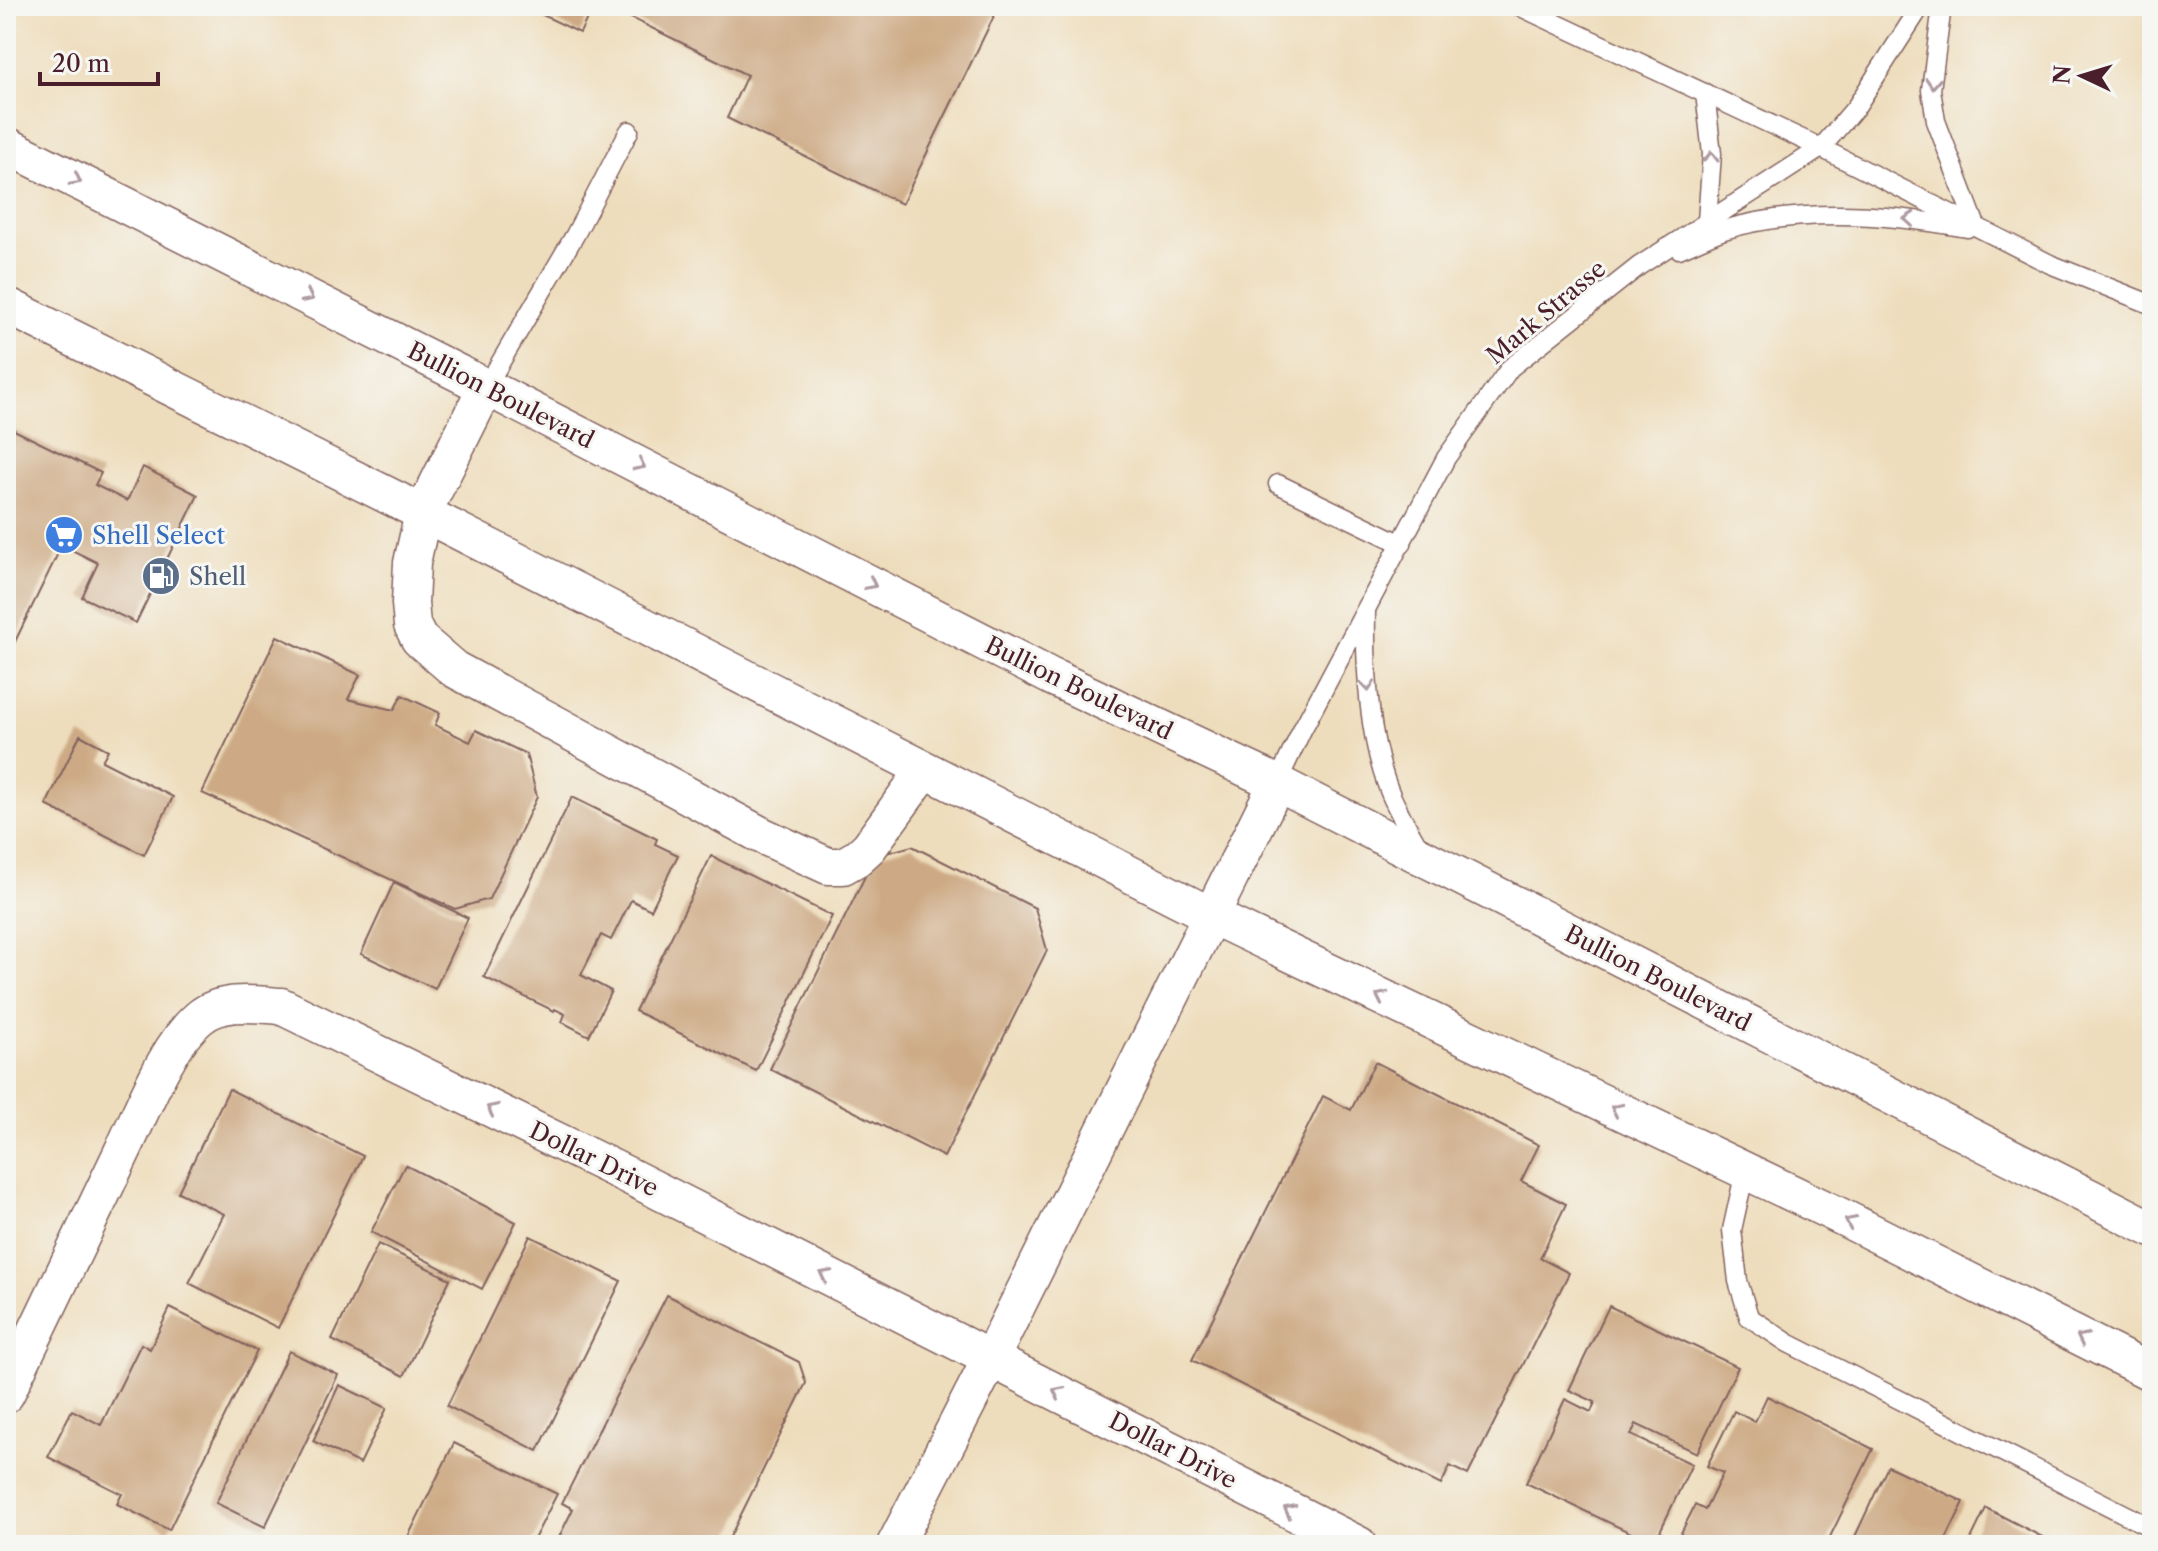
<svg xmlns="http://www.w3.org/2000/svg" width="2158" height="1551" font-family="'Libre Caslon Text',serif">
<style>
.building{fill:#cdaa85}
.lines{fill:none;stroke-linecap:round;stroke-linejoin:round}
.lane-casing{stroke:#83625e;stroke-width:21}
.street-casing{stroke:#83625e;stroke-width:39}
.lane{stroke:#fff;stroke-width:18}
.street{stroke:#fff;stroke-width:36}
.oneway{stroke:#ae9aa0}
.labels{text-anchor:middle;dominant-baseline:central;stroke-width:6;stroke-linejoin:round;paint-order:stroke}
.street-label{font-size:24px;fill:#4a1f2b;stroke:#f6f6f2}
.shop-label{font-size:24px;fill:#366cbe;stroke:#f6f6f2;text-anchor:start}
.service-label{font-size:24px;fill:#4e5e75;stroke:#f6f6f2;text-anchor:start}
</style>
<rect width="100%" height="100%" fill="#f6f6f2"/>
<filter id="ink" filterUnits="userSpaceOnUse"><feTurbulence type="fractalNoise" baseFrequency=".0125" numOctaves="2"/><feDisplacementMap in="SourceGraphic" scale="16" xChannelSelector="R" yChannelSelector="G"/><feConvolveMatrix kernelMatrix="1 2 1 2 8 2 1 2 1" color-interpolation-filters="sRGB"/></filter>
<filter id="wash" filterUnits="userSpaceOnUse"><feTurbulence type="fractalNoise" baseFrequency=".006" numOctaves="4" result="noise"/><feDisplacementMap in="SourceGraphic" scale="32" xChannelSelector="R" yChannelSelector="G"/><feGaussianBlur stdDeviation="1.8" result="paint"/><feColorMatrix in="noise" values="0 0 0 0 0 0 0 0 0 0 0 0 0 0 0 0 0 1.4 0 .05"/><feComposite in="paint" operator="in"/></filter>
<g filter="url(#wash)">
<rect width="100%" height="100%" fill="#eeddbc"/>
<g id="blocks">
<!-- building -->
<g class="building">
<polygon points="524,6 593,6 580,33"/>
<polygon points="607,6 999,6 902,204 727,118 747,75"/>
<polygon points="6,426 101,473 95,485 127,501 143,467 198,495 136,623 82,597 98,563 62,545 6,660"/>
<polygon points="277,636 360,675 348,699 394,710 402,695 440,713 435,725 470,742 476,730 526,754 537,797 489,899 455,909 202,793"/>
<polygon points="80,735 108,750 102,761 173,797 144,855 46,805"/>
<polygon points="572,797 657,839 655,844 678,855 651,910 631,900 611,940 601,935 581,975 611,991 589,1036 562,1022 565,1014 555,1009 554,1011 484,977"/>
<polygon points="912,846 1035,908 1047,950 944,1157 770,1069 875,856"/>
<polygon points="711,856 832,916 756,1071 635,1011"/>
<polygon points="394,882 468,918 435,989 361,954"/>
<polygon points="1375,1062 1539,1145 1521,1181 1566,1204 1540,1258 1569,1273 1468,1475 1450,1466 1441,1485 1192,1360 1323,1096 1351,1110"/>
<polygon points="229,1089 363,1156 278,1328 189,1283 224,1214 178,1192"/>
<polygon points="405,1165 516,1222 482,1289 371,1232"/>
<polygon points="530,1236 621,1281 538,1451 447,1406"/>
<polygon points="378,1244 450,1279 404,1376 332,1340"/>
<polygon points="667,1295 799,1362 806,1383 726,1545 555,1545 573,1509 562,1503"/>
<polygon points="1609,1306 1738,1367 1697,1453 1636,1424 1631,1435 1692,1464 1654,1544 1526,1483 1565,1399 1591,1412 1595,1402 1569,1390"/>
<polygon points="170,1308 257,1351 169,1530 117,1504 122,1494 48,1457 72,1410 101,1425 141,1344 150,1349"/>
<polygon points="289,1351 338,1375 265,1527 216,1503"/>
<polygon points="339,1385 387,1408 360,1464 313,1441"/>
<polygon points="1767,1396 1873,1449 1826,1545 1675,1545 1695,1505 1705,1510 1723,1473 1707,1466 1734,1411 1755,1422"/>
<polygon points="454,1443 557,1494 531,1545 404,1545"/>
<polygon points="1888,1466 1964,1502 1943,1545 1851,1545"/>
<polygon points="1986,1508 2058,1545 1968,1545"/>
</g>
</g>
</g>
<g filter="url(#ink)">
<use href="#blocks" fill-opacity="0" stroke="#83625e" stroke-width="2"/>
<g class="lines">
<defs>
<g id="lane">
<polyline points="1519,6 1821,148 2050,264 2150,304"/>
<polyline points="1942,6 1931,90 1936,121 1976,226"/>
<polyline points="1705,93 1712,154 1707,221"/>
<path d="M1679 249C1694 243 1709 235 1724 230 1800 207 1891 214 1967 228"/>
<polyline points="486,387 575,235 629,131"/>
<polyline points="1278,484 1402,544"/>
<path d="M1366 611C1365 668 1368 737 1389 790 1397 811 1410 831 1421 851"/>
<polyline points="1277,783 1302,730 1446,458 1510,368 1639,266 1821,148 1856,107 1921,6"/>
<polyline points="1745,1171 1732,1230 1738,1281 1749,1317 1788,1343 2152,1528"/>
</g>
<g id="street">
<polyline points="6,145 486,387 1052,677 1277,783 2152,1229"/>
<polyline points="6,305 423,513 1210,915 1844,1218 2152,1373"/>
<polyline points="486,387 423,513 412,563 410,603 412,625 419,639 454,669 761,835 828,866 843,866 857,858 869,847 924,771"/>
<path d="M6 1394C45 1313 84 1231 123 1150 142 1111 166 1046 199 1018 221 999 254 1004 281 1006L627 1175 1359 1545"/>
<polyline points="895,1545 991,1358 1277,783"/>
</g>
</defs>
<!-- lane casing -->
<use href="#lane" class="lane-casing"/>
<!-- street casing -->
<use href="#street" class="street-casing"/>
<!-- lane -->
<use href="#lane" class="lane"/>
<!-- street -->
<use href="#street" class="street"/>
</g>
<!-- one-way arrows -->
<defs><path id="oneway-chevron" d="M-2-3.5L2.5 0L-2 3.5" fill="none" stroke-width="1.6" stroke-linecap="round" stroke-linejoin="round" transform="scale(2)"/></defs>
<g class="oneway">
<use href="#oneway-chevron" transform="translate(1933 83) rotate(93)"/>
<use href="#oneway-chevron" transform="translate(1711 157) rotate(-90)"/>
<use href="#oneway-chevron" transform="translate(76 180) rotate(27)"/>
<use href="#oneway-chevron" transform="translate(1909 219) rotate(-175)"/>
<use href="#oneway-chevron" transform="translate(308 297) rotate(27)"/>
<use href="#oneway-chevron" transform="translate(640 465) rotate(27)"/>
<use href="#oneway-chevron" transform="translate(871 584) rotate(27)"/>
<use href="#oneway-chevron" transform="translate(1368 686) rotate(84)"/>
<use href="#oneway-chevron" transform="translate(1381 997) rotate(-154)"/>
<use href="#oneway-chevron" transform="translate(492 1109) rotate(-154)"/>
<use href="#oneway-chevron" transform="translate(1616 1109) rotate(-154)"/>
<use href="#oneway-chevron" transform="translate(1850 1222) rotate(-154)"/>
<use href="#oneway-chevron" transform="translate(825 1275) rotate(-153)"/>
<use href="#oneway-chevron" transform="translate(2082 1338) rotate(-153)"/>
<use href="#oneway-chevron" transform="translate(1058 1392) rotate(-153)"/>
<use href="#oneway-chevron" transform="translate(1289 1510) rotate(-153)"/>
</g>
</g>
<!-- icons -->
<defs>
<symbol id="supermarket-disc" viewBox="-11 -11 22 22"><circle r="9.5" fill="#3f7fe0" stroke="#f6f6f2"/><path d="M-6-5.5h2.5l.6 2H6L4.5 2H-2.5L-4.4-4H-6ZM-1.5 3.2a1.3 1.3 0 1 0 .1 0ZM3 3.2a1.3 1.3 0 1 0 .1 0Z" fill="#fff"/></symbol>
<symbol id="fuel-disc" viewBox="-11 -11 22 22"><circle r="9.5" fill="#5c6f8a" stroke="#f6f6f2"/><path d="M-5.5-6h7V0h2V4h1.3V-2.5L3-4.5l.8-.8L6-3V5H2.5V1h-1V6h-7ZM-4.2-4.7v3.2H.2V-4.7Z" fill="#fff"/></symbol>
</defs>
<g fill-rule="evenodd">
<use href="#supermarket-disc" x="42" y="513" width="44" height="44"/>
<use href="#fuel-disc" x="139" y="554" width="44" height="44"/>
</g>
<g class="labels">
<!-- street labels -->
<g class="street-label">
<text transform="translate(1546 312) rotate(-40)">Mark Strasse</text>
<text transform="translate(501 395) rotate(27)">Bullion Boulevard</text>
<text transform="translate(1079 688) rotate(26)">Bullion Boulevard</text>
<text transform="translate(1658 978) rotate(27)">Bullion Boulevard</text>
<text transform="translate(594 1159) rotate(26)">Dollar Drive</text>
<text transform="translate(1173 1450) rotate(27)">Dollar Drive</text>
</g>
<!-- shop labels -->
<g class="shop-label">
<text x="92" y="535">Shell Select</text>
</g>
<!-- service labels -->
<g class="service-label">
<text x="189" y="576">Shell</text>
</g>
</g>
<!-- margin -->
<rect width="2158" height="1551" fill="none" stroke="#f6f6f2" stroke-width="32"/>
<!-- north arrow -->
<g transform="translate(2082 76) rotate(274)" stroke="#f6f6f2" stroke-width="6" paint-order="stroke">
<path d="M0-6L14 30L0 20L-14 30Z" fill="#4a1f2b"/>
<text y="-12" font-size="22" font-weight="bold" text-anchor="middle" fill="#4a1f2b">N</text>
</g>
<!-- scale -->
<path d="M40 72v12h118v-12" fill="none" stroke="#4a1f2b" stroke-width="4"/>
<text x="52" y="72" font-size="24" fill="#4a1f2b" stroke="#f6f6f2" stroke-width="6" paint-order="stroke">20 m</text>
</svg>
